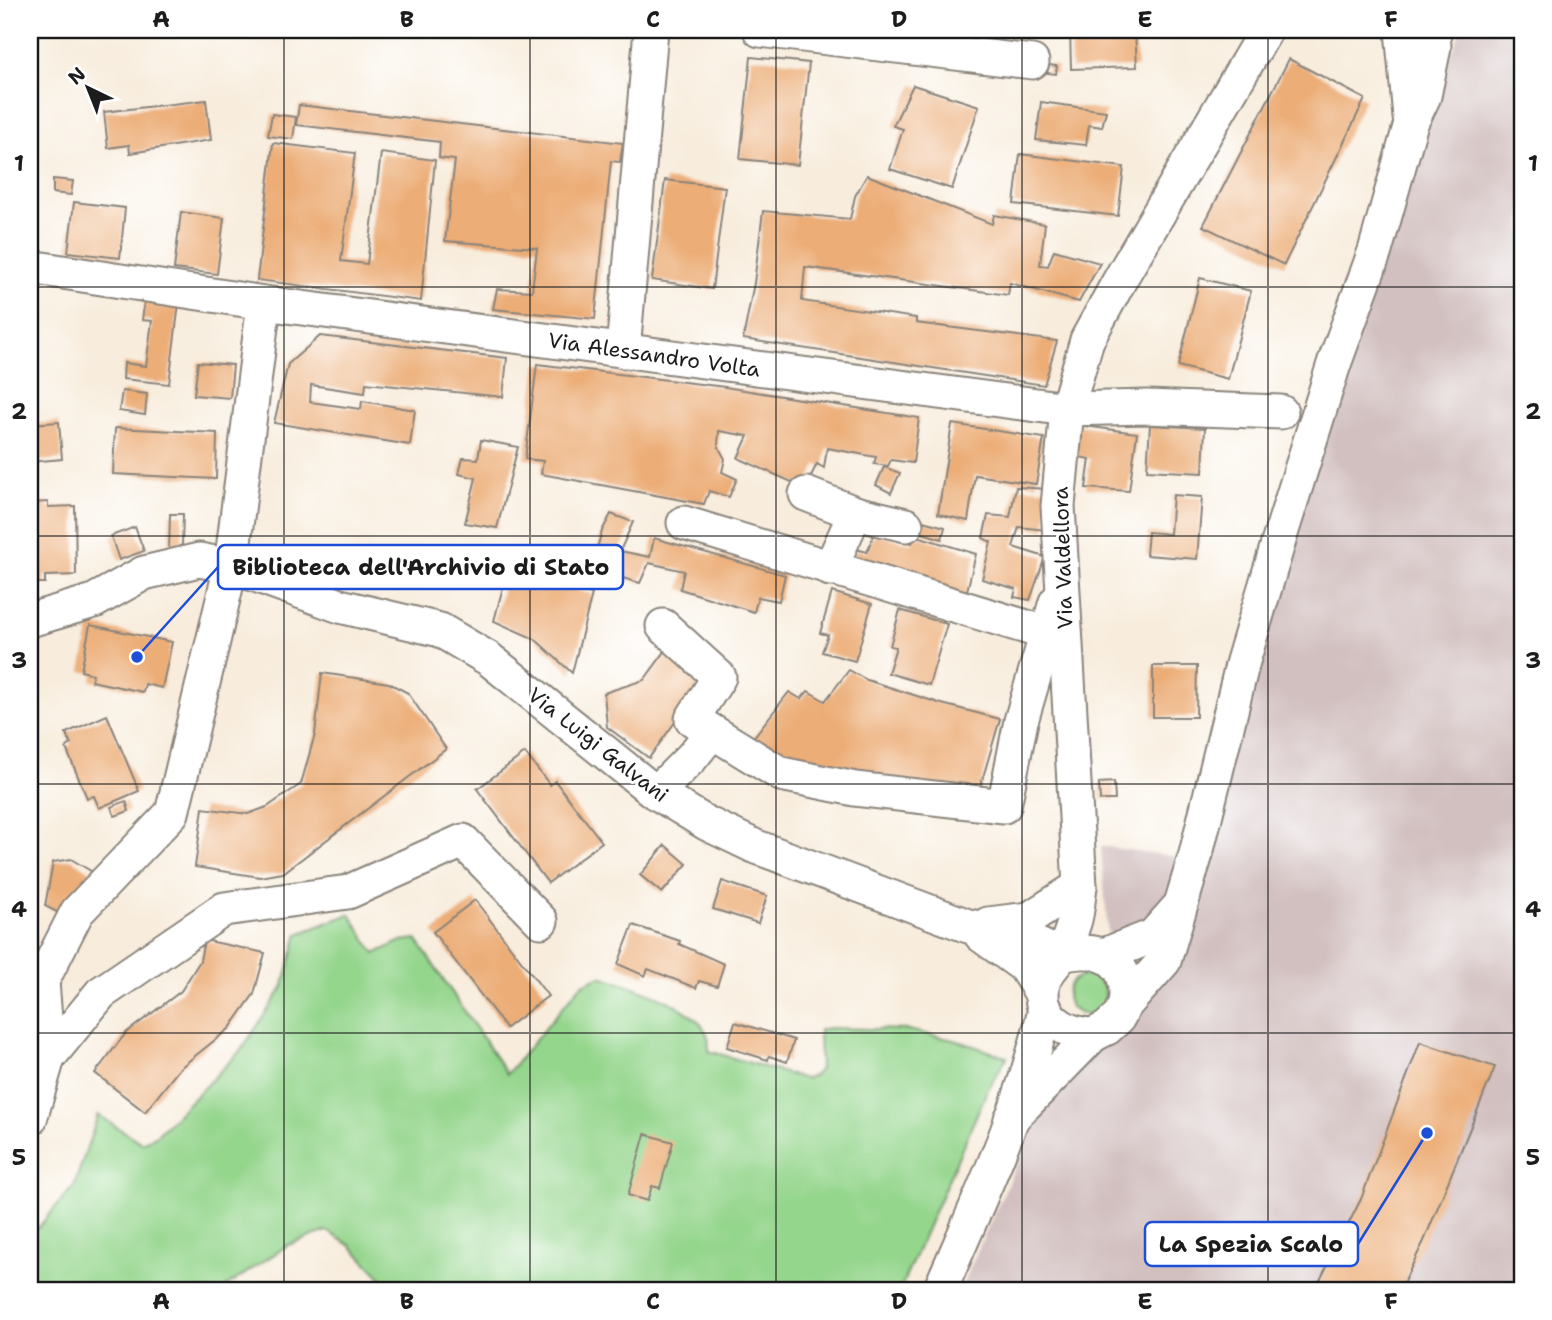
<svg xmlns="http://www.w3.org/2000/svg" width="1552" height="1320" font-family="'Shantell Sans',sans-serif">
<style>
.industrial{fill:#d2bfbf}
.green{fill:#95d68d;stroke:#587954;stroke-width:2}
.building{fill:#ecad77}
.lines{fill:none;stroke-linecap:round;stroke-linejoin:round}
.street-casing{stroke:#8a847c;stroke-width:37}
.street{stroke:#fff;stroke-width:33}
.grid{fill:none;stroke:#1c1c1c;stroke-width:2;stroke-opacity:0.55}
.labels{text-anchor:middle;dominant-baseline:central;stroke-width:6;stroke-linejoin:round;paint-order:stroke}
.street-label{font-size:21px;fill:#1c1c1c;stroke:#fff}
.leader{fill:none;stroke:#1d4ed8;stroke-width:2.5}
.callout-dot{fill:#1d4ed8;stroke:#fff;stroke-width:2.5}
.callout{fill:#fff;stroke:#1d4ed8;stroke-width:2.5}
.callout-label{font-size:23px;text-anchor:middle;font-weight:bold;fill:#1c1c1c}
.neatline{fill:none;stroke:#1c1c1c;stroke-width:2.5}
.grid-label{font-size:23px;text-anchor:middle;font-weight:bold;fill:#1c1c1c}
</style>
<rect width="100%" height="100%" fill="#fff"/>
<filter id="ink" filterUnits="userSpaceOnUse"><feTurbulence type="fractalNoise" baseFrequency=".0143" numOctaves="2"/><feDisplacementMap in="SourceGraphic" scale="14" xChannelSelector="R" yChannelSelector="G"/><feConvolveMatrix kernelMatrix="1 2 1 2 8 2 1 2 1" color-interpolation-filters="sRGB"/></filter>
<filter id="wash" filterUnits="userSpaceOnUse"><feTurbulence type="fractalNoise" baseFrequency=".00686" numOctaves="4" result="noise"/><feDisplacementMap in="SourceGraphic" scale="28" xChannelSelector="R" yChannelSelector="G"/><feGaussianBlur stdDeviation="1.57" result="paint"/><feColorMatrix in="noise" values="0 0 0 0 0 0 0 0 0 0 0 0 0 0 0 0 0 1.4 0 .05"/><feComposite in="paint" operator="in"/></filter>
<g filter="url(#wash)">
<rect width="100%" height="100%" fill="#f8eddd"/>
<!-- industrial -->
<polygon class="industrial" points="1461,30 1522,30 1522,1290 960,1290 1057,1073 1093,1028 1110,999 1108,937 1101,846 1178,857 1322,386"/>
<!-- green -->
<g class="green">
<path d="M350 914 375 954 401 941 416 939 507 1074 581 985 600 976C630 986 693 1003 707 1034 709 1039 709 1046 709 1051L805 1079 815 1075 820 1069 819 1030 830 1028 908 1030 958 1041 1007 1057 987 1091 900 1290H405L392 1289 350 1245 327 1231 288 1245 221 1290H30V1237L74 1186 98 1115 142 1143 157 1135 242 1049 283 987 298 934Z"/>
<circle cx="1086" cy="995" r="19"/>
</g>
<g id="blocks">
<!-- building -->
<g class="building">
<polygon points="1070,30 1135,30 1137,67 1071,69"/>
<polygon points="1167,30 1188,30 1188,31 1168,36"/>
<polygon points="751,57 809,63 798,165 740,159"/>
<polygon points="1289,59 1365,99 1284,265 1203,226"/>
<polygon points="1049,65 1057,66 1056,74 1047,73"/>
<polygon points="913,85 979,106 952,189 890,169 903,129 893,126"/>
<polygon points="206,100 211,140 130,153 129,145 108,148 104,112"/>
<polygon points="1041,102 1106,111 1102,127 1089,125 1086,145 1036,140"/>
<polygon points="299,105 623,143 620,162 611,161 595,319 493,309 497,289 532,291 537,248 445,241 455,160 439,158 440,142 296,125"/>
<polygon points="272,114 296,117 293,139 268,136"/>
<polygon points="273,143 355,153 341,261 367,264 381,153 435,160 421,301 257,280"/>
<polygon points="1020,154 1124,167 1118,216 1014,204"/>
<polygon points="867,175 992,224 994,215 1045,224 1040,265 1048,266 1054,250 1100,263 1079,302 1010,283 1008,295 805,267 802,301 916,318 916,323 1057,341 1044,385 743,339 754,283 763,211 850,219 855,196"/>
<polygon points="53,179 73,181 71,195 53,193"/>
<polygon points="665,180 725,187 712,289 652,280"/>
<polygon points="74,202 125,208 120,258 68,252"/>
<polygon points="181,212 224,218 217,274 174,269"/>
<polygon points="1200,278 1251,291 1228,379 1178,366"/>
<polygon points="146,291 180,295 169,384 123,379 124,363 146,366 152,321 142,320"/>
<polygon points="320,336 507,358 503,397 366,383 365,393 311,385 310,402 361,409 362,401 415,410 410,445 274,423 288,364"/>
<polygon points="198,362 233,365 230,398 194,395"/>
<polygon points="537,364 725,387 919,418 913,463 891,460 888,466 874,464 876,457 827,448 824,468 817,464 805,488 738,458 748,436 719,431 718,446 725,459 722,472 737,479 729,497 709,491 704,504 541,474 543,461 525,459"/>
<polygon points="122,391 147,394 145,415 119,411"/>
<polygon points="59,422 62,459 30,462 30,424"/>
<polygon points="952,424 1044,438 1036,484 975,475 968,521 938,514"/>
<polygon points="1077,425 1137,433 1129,491 1086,488 1090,459 1074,456"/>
<polygon points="1150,425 1205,428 1203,473 1147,470"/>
<polygon points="115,428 217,433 216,479 113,474"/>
<polygon points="481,440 518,447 497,528 465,523 476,478 459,474 463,458 478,459"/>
<polygon points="884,467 900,473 891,493 876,485"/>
<polygon points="1016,487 1047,489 1046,530 1019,527 1013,547 1045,557 1030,600 1014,597 1016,589 982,579 991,542 983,538 988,515 1010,517"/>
<polygon points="1173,495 1202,497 1197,559 1146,555 1148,532 1170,534"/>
<polygon points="48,502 48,507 75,506 76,575 45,576 45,583 30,583 30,503"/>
<polygon points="170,514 183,514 182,545 169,552"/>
<polygon points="611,514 633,522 620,551 650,557 654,538 785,575 779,601 758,597 754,612 680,589 684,571 649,563 640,583 591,569 602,531"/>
<polygon points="919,520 945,527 942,539 916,531"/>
<polygon points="135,527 144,551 119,560 111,536"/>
<polygon points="874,534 912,543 914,535 976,554 964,603 851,569 856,549 867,552"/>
<polygon points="507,572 592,594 572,673 535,639 494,621"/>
<polygon points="832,592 872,604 855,661 822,652 828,635 820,633"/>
<polygon points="900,610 947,624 929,685 888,673 896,647 890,646"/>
<polygon points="90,625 172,642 162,688 145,684 143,692 91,681 93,674 81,671"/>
<polygon points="667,649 707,678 649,758 607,727 604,693 644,680"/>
<polygon points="1153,666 1197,666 1196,717 1153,717"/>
<polygon points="849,670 867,680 942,704 1000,719 979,791 793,770 753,738 789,692 801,699 808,691 825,701"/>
<polygon points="322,673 389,683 408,693 446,749 283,873 260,877 195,867 203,808 248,814 267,807 301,784 315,734"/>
<polygon points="107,715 139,791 99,808 94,796 87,798 66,748 71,744 66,733"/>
<polygon points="525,753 550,785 555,781 602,842 548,883 477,789"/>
<polygon points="1114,782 1115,800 1100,800 1099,783"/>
<polygon points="126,801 129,811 115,816 111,807"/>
<polygon points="665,845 687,864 662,893 640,875"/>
<polygon points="71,859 94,873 59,913 45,906 53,862"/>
<polygon points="722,881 767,896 758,923 713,909"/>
<polygon points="475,900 548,996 506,1028 433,932"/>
<polygon points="633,925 680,941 679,944 724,964 717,986 699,981 696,988 648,969 645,976 618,964"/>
<polygon points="204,940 265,953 254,994 230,1028 180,1068 145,1112 95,1073 126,1033 181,991 200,961"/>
<polygon points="735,1022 794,1040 787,1062 769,1056 768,1060 727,1047"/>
<polygon points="1420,1042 1495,1067 1424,1241 1400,1290 1315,1290 1361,1199"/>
<polygon points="645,1134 673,1142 660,1188 652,1186 647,1201 628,1195"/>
<polygon points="378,1284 380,1290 350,1290 350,1289"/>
</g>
</g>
</g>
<g filter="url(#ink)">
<use href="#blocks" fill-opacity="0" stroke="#8a847c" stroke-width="2"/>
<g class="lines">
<defs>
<g id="street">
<polyline points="760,30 1032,62"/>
<polyline points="1402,30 1410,117"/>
<polyline points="30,267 264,303 1067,409 1147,407 1281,412"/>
<polyline points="623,351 651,30"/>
<polyline points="806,494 855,513 830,569"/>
<polyline points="855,513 906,525"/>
<polyline points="684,523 1046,633"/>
<polyline points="30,620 94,601 144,573 199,560 231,566 340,606 440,630 489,659 652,790 706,823 754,846 968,926 1012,933 1061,955"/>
<polyline points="663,626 719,677 692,719 781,774 855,789 1004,806 1021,721 1056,602"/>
<polyline points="656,793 692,757 712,732"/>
<polyline points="988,924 1029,919 1080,886"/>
<polyline points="981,935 1024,966 1042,994"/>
<path d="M1061 955C1101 945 1132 960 1125 1005"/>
<polyline points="1104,955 1153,936 1177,909"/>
<path d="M1093 1035C1063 1034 1033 1014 1044 980 1048 970 1057 963 1062 953 1067 944 1071 933 1074 923 1078 912 1078 898 1080 886L1058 506 1067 409 1087 340 1122 276 1266 30"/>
<polyline points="48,1058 101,993 224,909 348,892 463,841 541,921"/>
<polyline points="30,1119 48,1058 42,981 77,912 172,813 231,566 264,303"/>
<polyline points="1011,1119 1093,1035 1107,1028 1118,1018 1125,1005 1164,961 1196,854 1243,661 1280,537 1334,364 1375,251 1411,123 1424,96 1434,47 1433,30"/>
<path d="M940 1290C980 1198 1023 1107 1045 1009"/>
</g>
</defs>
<!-- street casing -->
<use href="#street" class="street-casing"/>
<!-- street -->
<use href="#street" class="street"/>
</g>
</g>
<!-- grid -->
<path class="grid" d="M284 30V1290M530 30V1290M776 30V1290M1022 30V1290M1268 30V1290M30 287H1522M30 536H1522M30 784H1522M30 1033H1522"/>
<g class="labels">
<!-- street labels -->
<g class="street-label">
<text transform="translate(654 355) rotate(8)">Via Alessandro Volta</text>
<text transform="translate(1063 558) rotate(-92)">Via Valdellora</text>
<text transform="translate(598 745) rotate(38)">Via Luigi Galvani</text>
</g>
</g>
<!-- callouts -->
<path class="leader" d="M137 657L218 567M1427 1133L1358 1244"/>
<g class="callout-dot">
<circle cx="137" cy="657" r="7"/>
<circle cx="1427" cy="1133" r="7"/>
</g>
<g class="callout">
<rect x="218" y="545" width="405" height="44" rx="7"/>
<rect x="1145" y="1222" width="213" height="44" rx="7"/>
</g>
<g class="callout-label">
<text x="421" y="575">Biblioteca dell'Archivio di Stato</text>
<text x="1251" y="1252">La Spezia Scalo</text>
</g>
<!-- margin -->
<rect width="1552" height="1320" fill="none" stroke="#fff" stroke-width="77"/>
<!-- north arrow -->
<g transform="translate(88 88) rotate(317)" stroke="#ffffff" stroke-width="5" paint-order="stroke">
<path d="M0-5L12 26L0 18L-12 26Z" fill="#1c1c1c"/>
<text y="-10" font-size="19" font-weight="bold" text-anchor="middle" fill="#1c1c1c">N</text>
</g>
<rect x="38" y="38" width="1476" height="1244" class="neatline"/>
<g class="grid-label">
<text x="161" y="27">A</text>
<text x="407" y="27">B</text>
<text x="653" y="27">C</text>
<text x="899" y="27">D</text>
<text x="1145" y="27">E</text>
<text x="1391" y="27">F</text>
<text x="19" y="171">1</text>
<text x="1533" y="171">1</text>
<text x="19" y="419">2</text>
<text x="1533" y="419">2</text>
<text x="19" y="668">3</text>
<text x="1533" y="668">3</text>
<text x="19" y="917">4</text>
<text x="1533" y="917">4</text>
<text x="19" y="1165">5</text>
<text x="1533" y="1165">5</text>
<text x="161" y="1309">A</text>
<text x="407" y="1309">B</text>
<text x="653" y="1309">C</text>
<text x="899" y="1309">D</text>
<text x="1145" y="1309">E</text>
<text x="1391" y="1309">F</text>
</g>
</svg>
